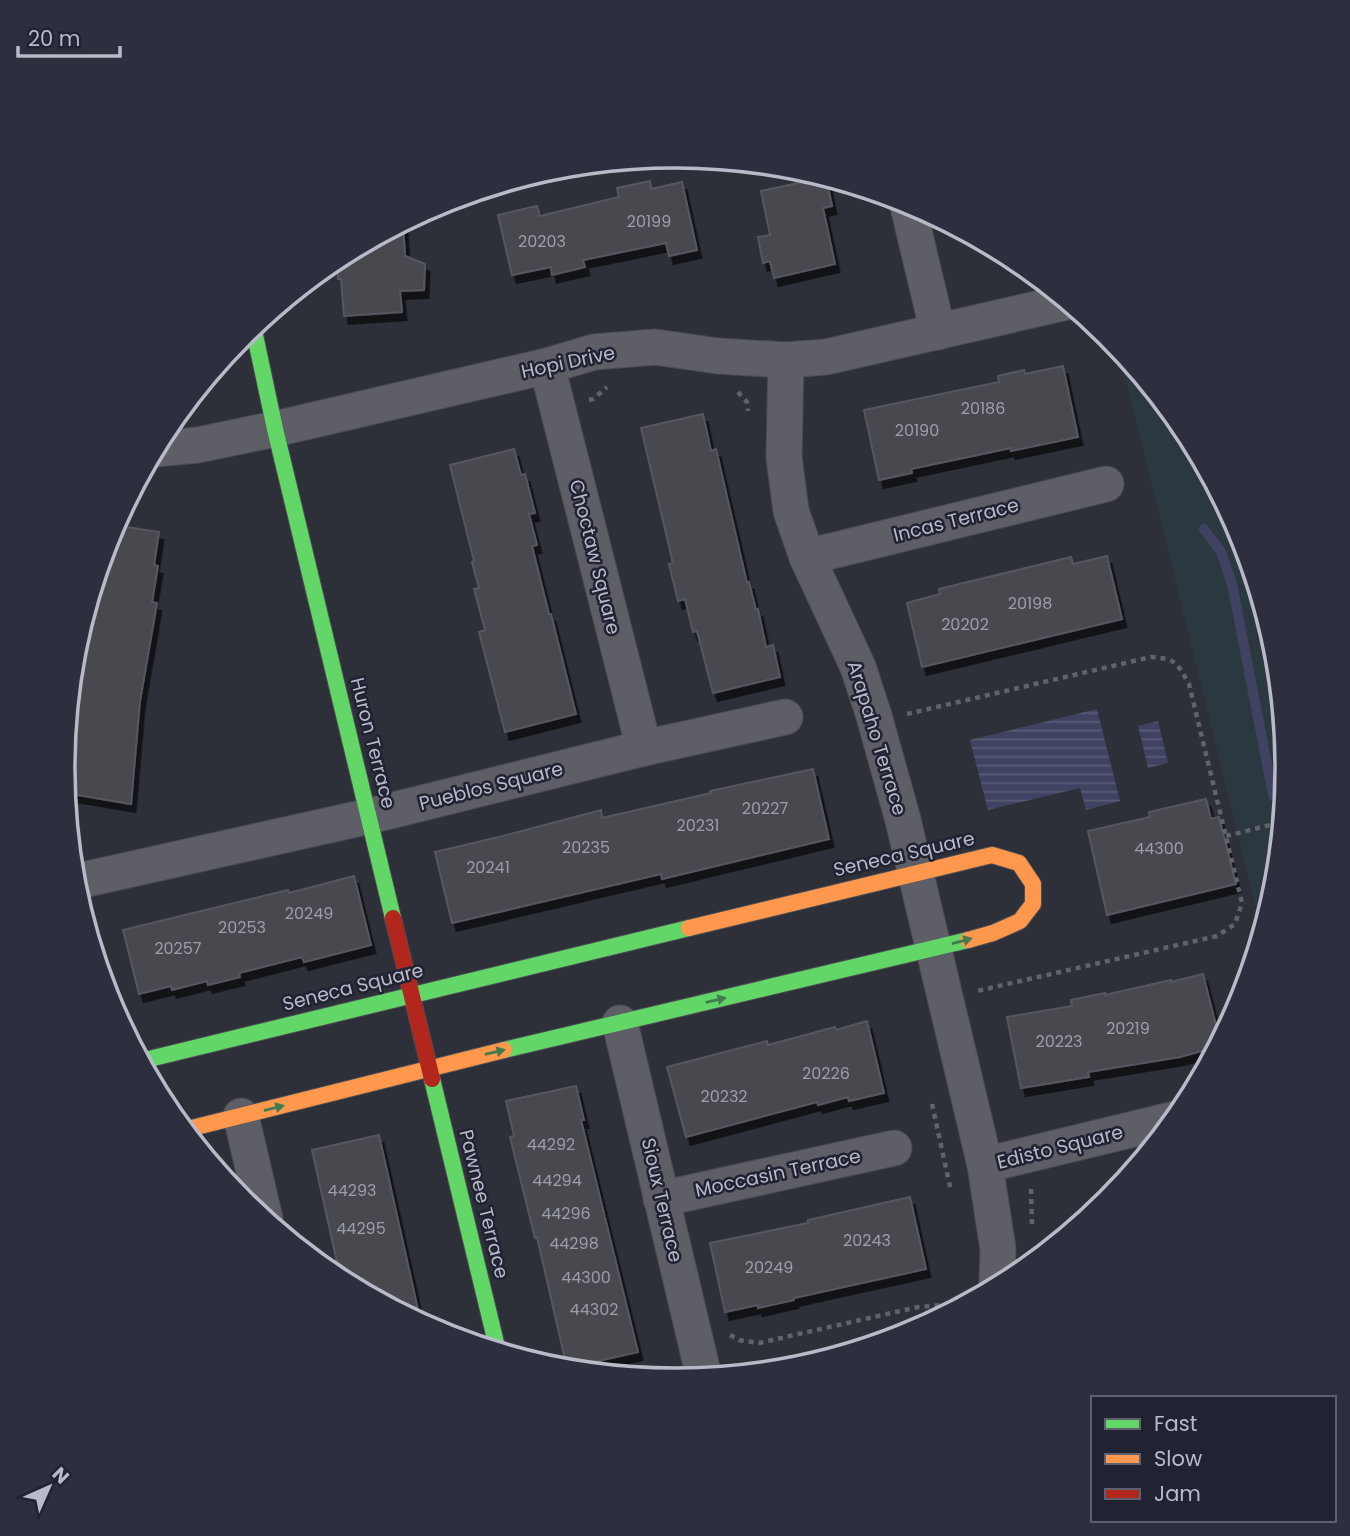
<svg xmlns="http://www.w3.org/2000/svg" width="1350" height="1536" font-family="Poppins,sans-serif">
<style>
.green{fill:#2c383f}
.water{fill:url(#water-rules)}
.lines{fill:none;stroke-linecap:round;stroke-linejoin:round}
.stream{stroke:#3f4361;stroke-width:10}
.building{fill:#464850;stroke:#565760;stroke-width:2;filter:url(#shadow)}
.street-casing{stroke:#4c4c53;stroke-width:37}
.fast-casing{stroke:#4c4c53;stroke-width:18}
.slow-casing{stroke:#4c4c53;stroke-width:18}
.jam-casing{stroke:#4c4c53;stroke-width:18}
.path{stroke:#61636a;stroke-width:4.5;stroke-dasharray:5 5;stroke-linecap:butt}
.street{stroke:#5e5e66;stroke-width:35}
.fast{stroke:#63d668;stroke-width:16}
.slow{stroke:#ff974d;stroke-width:16}
.jam{stroke:#b3261e;stroke-width:16}
.oneway{fill:#427c4e}
.labels{text-anchor:middle;dominant-baseline:central;stroke-width:5;stroke-linejoin:round;paint-order:stroke}
.number-label{font-size:16px;fill:#9c9eaa}
.street-label{font-size:19px;fill:#b9bac8;stroke:#212333}
.rim{fill:none;stroke:#b9bac8;stroke-width:3.5}
</style>
<defs>
<pattern id="water-rules" width="6" height="5" patternUnits="userSpaceOnUse" patternTransform="scale(1.75)"><rect width="6" height="5" fill="#3f4361"/><path d="M0 2.5h6" fill="none" stroke="#595c76"/></pattern>
<filter id="shadow"><feDropShadow dx="4.5" dy="8" stdDeviation="0" flood-color="#0009"/></filter>
</defs>
<rect width="100%" height="100%" fill="#2e3039"/>
<!-- green -->
<polygon class="green" points="1118,348 1184,428 1241,534 1275,649 1287,768 1275,888 1262,932"/>
<!-- water -->
<g class="water">
<polygon points="1097,709 1120,801 1086,810 1080,788 988,810 970,740"/>
<polygon points="1158,721 1168,763 1148,768 1138,726"/>
</g>
<g class="lines">
<!-- stream -->
<polyline class="stream" points="1204,529 1221,552 1232,584 1273,795"/>
</g>
<!-- building -->
<g class="building">
<polygon points="826,177 832,206 823,208 835,264 774,278 770,261 763,263 758,237 770,235 761,191"/>
<polygon points="650,181 651,189 682,182 697,250 669,256 666,243 583,260 585,267 552,275 551,267 512,275 498,215 537,206 540,216 619,197 617,188"/>
<polygon points="403,223 405,256 425,264 424,290 400,291 402,312 344,316 341,279 338,279 337,258"/>
<polygon points="1063,366 1078,437 1011,451 1011,448 911,469 912,473 879,480 864,410 999,382 998,376 1024,370 1025,374"/>
<polygon points="703,414 711,451 716,449 747,583 749,582 756,610 758,609 766,647 773,645 780,677 713,693 697,631 693,632 685,599 678,601 669,564 673,563 641,428"/>
<polygon points="514,449 521,475 525,474 535,513 529,514 537,545 532,546 549,614 551,614 576,714 505,732 479,632 485,630 474,589 479,588 472,562 474,561 450,465"/>
<polygon points="114,525 159,532 154,565 158,566 152,602 157,603 140,701 131,804 65,793 63,768 75,648 110,533"/>
<polygon points="1107,556 1122,619 922,667 907,603 940,594 939,589 1071,557 1073,564"/>
<polygon points="813,769 829,839 662,879 661,874 452,923 435,852 499,837 601,810 602,818 711,793 710,791"/>
<polygon points="1206,799 1211,819 1219,817 1236,884 1107,915 1088,831 1150,817 1149,812"/>
<polygon points="354,876 371,945 304,962 302,957 239,973 240,977 208,985 207,981 172,990 171,986 139,994 123,930 288,890 289,893"/>
<polygon points="1203,974 1220,1041 1216,1047 1180,1057 1088,1072 1089,1077 1021,1088 1007,1017 1072,1006 1071,1000 1105,993 1105,995 1171,980 1171,982"/>
<polygon points="867,1021 884,1093 849,1101 848,1097 818,1105 817,1102 686,1137 667,1067 767,1041 768,1045 835,1027 836,1030"/>
<polygon points="576,1086 584,1120 581,1120 638,1352 567,1368 537,1237 535,1238 510,1137 514,1136 506,1101"/>
<polygon points="379,1135 421,1323 341,1280 312,1150"/>
<polygon points="910,1197 926,1269 794,1298 794,1300 758,1308 758,1305 725,1312 710,1243 808,1223 808,1220"/>
</g>
<g class="lines">
<defs>
<g id="street">
<polyline points="907,202 938,332"/>
<polyline points="786,360 784,457 791,511 807,557 858,667 874,716 903,820 985,1165 998,1249 997,1287"/>
<polyline points="547,366 644,748"/>
<polyline points="155,449 198,445 275,429 547,366 594,352 655,347 718,356 786,360 826,357 1067,302"/>
<polyline points="807,557 1106,484"/>
<polyline points="74,882 370,816 644,748 785,717"/>
<polyline points="620,1023 704,1377"/>
<polyline points="241,1116 265,1219"/>
<polyline points="985,1165 1175,1119"/>
<polyline points="661,1199 894,1148"/>
</g>
<g id="fast">
<polyline points="253,326 275,429 393,918"/>
<polyline points="504,1050 968,940"/>
<polyline points="141,1061 689,928"/>
<polyline points="432,1079 498,1351"/>
</g>
<g id="slow">
<polyline points="689,928 992,855 1019,863 1033,884 1033,904 1020,921 993,933 968,940"/>
<polyline points="184,1130 504,1050"/>
</g>
<polyline id="jam" points="393,918 432,1079"/>
</defs>
<!-- street casing -->
<use href="#street" class="street-casing"/>
<!-- fast casing -->
<use href="#fast" class="fast-casing"/>
<!-- slow casing -->
<use href="#slow" class="slow-casing"/>
<!-- jam casing -->
<use href="#jam" class="jam-casing"/>
<!-- path -->
<g class="path">
<polyline points="738,392 747,402 748,411"/>
<polyline points="589,400 593,399 607,387"/>
<path d="M907 714 1151 657C1177 659 1176 662 1189 684L1242 903 1235 924 1217 936 977 991"/>
<polyline points="1226,836 1282,822"/>
<polyline points="932,1104 951,1191"/>
<polyline points="1031,1189 1032,1226"/>
<polyline points="730,1335 739,1340 759,1343 918,1307 944,1305 965,1295"/>
</g>
<!-- street -->
<use href="#street" class="street"/>
<!-- fast -->
<use href="#fast" class="fast"/>
<!-- slow -->
<use href="#slow" class="slow"/>
<!-- jam -->
<use href="#jam" class="jam"/>
</g>
<!-- one-way arrows -->
<defs><path id="oneway-solid" d="M-6-.8H1V-3.2L6.5 0L1 3.2V.8H-6Z" transform="scale(1.75)"/></defs>
<g class="oneway">
<use href="#oneway-solid" transform="translate(962 941) rotate(-15)"/>
<use href="#oneway-solid" transform="translate(716 1000) rotate(-13)"/>
<use href="#oneway-solid" transform="translate(495 1052) rotate(-13)"/>
<use href="#oneway-solid" transform="translate(274 1108) rotate(-14)"/>
</g>
<g class="labels">
<!-- number labels -->
<g class="number-label">
<text x="649" y="221">20199</text>
<text x="542" y="241">20203</text>
<text x="983" y="408">20186</text>
<text x="917" y="430">20190</text>
<text x="1030" y="603">20198</text>
<text x="965" y="624">20202</text>
<text x="765" y="808">20227</text>
<text x="698" y="825">20231</text>
<text x="586" y="847">20235</text>
<text x="1159" y="848">44300</text>
<text x="488" y="867">20241</text>
<text x="309" y="913">20249</text>
<text x="242" y="927">20253</text>
<text x="178" y="948">20257</text>
<text x="1128" y="1028">20219</text>
<text x="1059" y="1041">20223</text>
<text x="826" y="1073">20226</text>
<text x="724" y="1096">20232</text>
<text x="551" y="1144">44292</text>
<text x="557" y="1180">44294</text>
<text x="352" y="1190">44293</text>
<text x="566" y="1213">44296</text>
<text x="361" y="1228">44295</text>
<text x="867" y="1240">20243</text>
<text x="574" y="1243">44298</text>
<text x="769" y="1267">20249</text>
<text x="586" y="1277">44300</text>
<text x="594" y="1309">44302</text>
</g>
<!-- street labels -->
<g class="street-label">
<text transform="translate(568 362) rotate(-12)">Hopi Drive</text>
<text transform="translate(956 520) rotate(-14)">Incas Terrace</text>
<text transform="translate(595 557) rotate(76)">Choctaw Square</text>
<text transform="translate(877 738) rotate(73)">Arapaho Terrace</text>
<text transform="translate(373 743) rotate(76)">Huron Terrace</text>
<text transform="translate(491 786) rotate(-14)">Pueblos Square</text>
<text transform="translate(904 854) rotate(-13)">Seneca Square</text>
<text transform="translate(353 987) rotate(-14)">Seneca Square</text>
<text transform="translate(1060 1147) rotate(-14)">Edisto Square</text>
<text transform="translate(778 1173) rotate(-12)">Moccasin Terrace</text>
<text transform="translate(662 1200) rotate(77)">Sioux Terrace</text>
<text transform="translate(484 1204) rotate(76)">Pawnee Terrace</text>
</g>
</g>
<!-- crop -->
<path d="M0 0H1350V1536H0ZM75 768a600 600 0 1 1 1200 0a600 600 0 1 1-1200 0Z" fill="#2d2f3f" fill-rule="evenodd"/>
<path class="rim" d="M75 768a600 600 0 1 1 1200 0a600 600 0 1 1-1200 0Z"/>
<!-- legend -->
<rect x="1091" y="1396" width="245" height="126" fill="#212333" stroke="#5e5f6f" stroke-width="2"/>
<rect x="1105" y="1419" width="35" height="10" fill="#63d668" stroke="#5e5f6f" stroke-width="2"/>
<text x="1154" y="1431" font-size="21" fill="#b9bac8">Fast</text>
<rect x="1105" y="1454" width="35" height="10" fill="#ff974d" stroke="#5e5f6f" stroke-width="2"/>
<text x="1154" y="1466" font-size="21" fill="#b9bac8">Slow</text>
<rect x="1105" y="1489" width="35" height="10" fill="#b3261e" stroke="#5e5f6f" stroke-width="2"/>
<text x="1154" y="1501" font-size="21" fill="#b9bac8">Jam</text>
<!-- north arrow -->
<g transform="translate(49 1487) rotate(45)" stroke="#212333" stroke-width="5" paint-order="stroke">
<path d="M0-5L12 26L0 18L-12 26Z" fill="#b9bac8"/>
<text y="-10" font-size="19" font-weight="bold" text-anchor="middle" fill="#b9bac8">N</text>
</g>
<!-- scale -->
<path d="M18 46v10h102v-10" fill="none" stroke="#b9bac8" stroke-width="3.5"/>
<text x="28" y="46" font-size="21" fill="#b9bac8" stroke="#212333" stroke-width="5" paint-order="stroke">20 m</text>
</svg>
